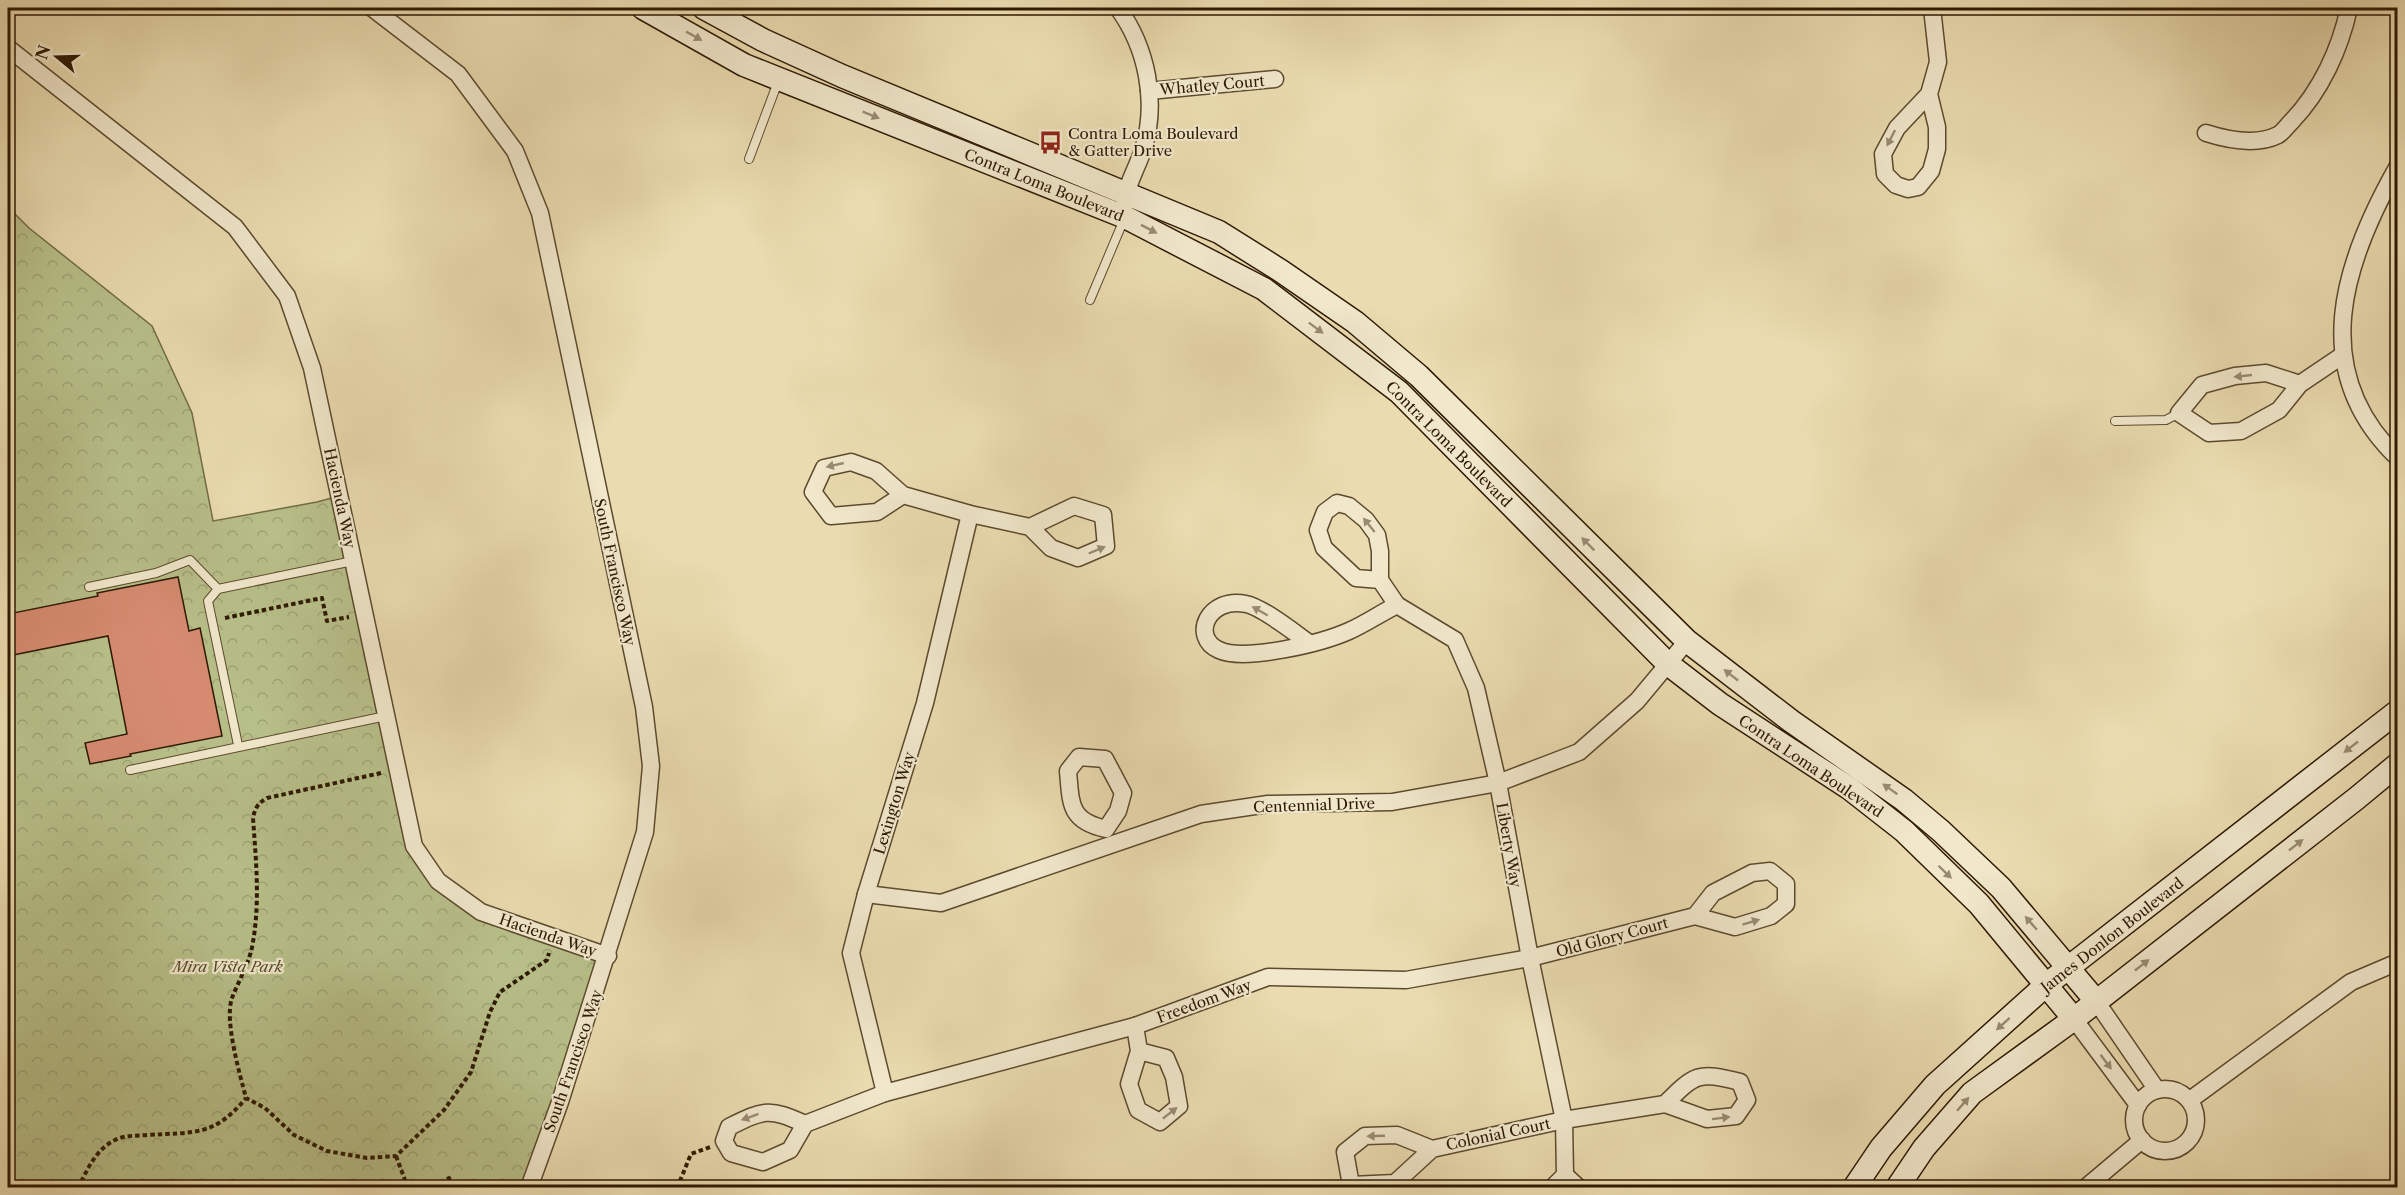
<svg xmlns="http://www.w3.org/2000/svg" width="2405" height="1195" font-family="'Libre Caslon Text',serif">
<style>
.park{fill:url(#park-crowns);stroke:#736c46;stroke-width:1.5}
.building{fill:#d68b70;stroke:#2e1903;stroke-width:1.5}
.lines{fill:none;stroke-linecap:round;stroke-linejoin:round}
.service-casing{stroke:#5d4a2e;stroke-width:10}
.minor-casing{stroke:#5d4a2e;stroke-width:19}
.secondary-casing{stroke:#2e1903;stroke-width:25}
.path{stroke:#2e1903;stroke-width:4;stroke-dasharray:4.5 3;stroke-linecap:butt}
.service{stroke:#f1e8cc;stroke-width:8}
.minor{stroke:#f1e8cc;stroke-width:16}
.secondary{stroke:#f1e8cc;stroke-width:22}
.oneway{fill:#998b72}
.labels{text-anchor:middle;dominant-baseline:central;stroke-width:4.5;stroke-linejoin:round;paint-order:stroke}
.street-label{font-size:15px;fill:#2e1903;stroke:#f1e8cc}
.poi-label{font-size:15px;fill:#2e1903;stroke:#f1e8cc;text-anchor:start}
.park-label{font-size:15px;font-style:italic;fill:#574b2c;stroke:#f1e8cc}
</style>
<defs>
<pattern id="park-crowns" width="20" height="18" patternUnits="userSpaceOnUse" patternTransform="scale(1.5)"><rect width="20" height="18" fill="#b8c08a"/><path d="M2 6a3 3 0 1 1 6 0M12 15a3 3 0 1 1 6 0" fill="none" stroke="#9ea475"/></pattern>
</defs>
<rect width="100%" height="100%" fill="#eadcb0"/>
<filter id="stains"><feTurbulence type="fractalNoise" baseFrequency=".00333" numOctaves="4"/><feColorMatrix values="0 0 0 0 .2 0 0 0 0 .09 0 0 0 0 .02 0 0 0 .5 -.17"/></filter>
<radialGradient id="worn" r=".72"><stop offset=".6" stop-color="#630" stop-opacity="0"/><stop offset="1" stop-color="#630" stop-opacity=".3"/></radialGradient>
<!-- park -->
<polygon class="park" points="8,207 29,228 152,326 192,413 213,521 317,502 339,496 414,846 481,912 608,956 529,1187 30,1188 8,1177"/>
<!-- building -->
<polygon class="building" points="178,577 189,631 200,628 222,736 130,754 131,756 90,764 85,743 127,734 108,636 8,656 8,614 98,596 97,593"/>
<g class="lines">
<defs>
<g id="service">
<polyline points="749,159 779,79"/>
<polyline points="1090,300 1125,217"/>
<polyline points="2115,421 2166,420 2179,413"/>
<polyline points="89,587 156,573 190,560 218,589 353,561"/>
<polyline points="218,589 208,601 238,745"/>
<polyline points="130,770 386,716"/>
</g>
<g id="minor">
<polyline points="372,8 458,74 515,151 540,213 644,707 651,766 645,832 560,1102 529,1188"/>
<path d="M1118 8C1147 48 1158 102 1143 150 1137 168 1126 185 1125 203"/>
<polyline points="8,48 235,227 287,296 312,368 414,846 438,881 481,912 608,956"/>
<polyline points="1149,91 1275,79"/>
<polyline points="1929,94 1937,127 1937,149 1931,171 1918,187 1908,189 1896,185 1885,174 1883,154 1897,128 1929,94 1938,62 1932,8"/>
<path d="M2206 133C2228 140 2256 146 2278 135 2283 132 2287 126 2291 122 2321 91 2340 49 2349 8"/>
<path d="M2398 166C2344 261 2306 370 2398 458"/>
<polyline points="2300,384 2266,373 2235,376 2202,385 2179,413 2209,433 2241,431 2279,410 2300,384 2343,355"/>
<polyline points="903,495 877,512 831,516 813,492 824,468 851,462 876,471 903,495 970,514 1030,527 1051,548 1078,558 1106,546 1103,515 1074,506 1030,527"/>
<polyline points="1380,580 1356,578 1324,548 1318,530 1325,512 1337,503 1349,506 1366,520 1377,535 1380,551 1380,580 1397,605 1455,640 1476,688 1498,783 1530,958 1564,1120 1565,1175 1552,1188"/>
<path d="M1309 643C1295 633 1262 607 1246 604 1208 596 1190 637 1219 650 1245 662 1322 643 1349 631 1365 624 1381 613 1397 605"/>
<path d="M1079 757 1105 759 1123 793 1118 811 1106 829C1069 821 1071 804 1068 771Z"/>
<polyline points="866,894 941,903 1201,814 1268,804 1392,802 1498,783 1579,752 1637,701 1687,641"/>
<polyline points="2096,1001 2157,1090"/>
<polyline points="2074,1019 2138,1105"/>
<polyline points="1135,1026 1139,1051 1129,1084 1138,1110 1160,1122 1179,1106 1174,1077 1166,1058 1139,1051"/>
<circle cx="2165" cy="1120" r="31"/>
<polyline points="885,1093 851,953 866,894 925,703 970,514"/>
<polyline points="2190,1100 2351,982 2398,962"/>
<path d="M805 1124C769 1108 765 1109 729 1127L724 1141 731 1153 763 1162 790 1150 805 1124 885 1093 1135 1026 1268 977 1406 980 1530 958 1695 916 1735 927 1771 916 1786 904V884L1770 871 1752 873 1713 893 1695 916"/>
<path d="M1432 1149 1397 1135 1365 1136 1345 1152 1351 1185 1395 1183 1432 1149 1564 1120 1665 1104 1707 1119 1736 1116 1747 1100 1740 1082C1698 1071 1695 1074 1665 1104"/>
<polyline points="1565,1175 1579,1188"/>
<polyline points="2085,1188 2142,1140"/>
</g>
<g id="secondary">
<polyline points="643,8 744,65 1125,217 1264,289 1399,392 1668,664 1720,704 1849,788 1904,831 1979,904 2074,1019"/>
<polyline points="704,8 763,40 842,76 1219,232 1281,271 1355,322 1419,376 1687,641 1791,721 1904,800 1941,831 2001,888 2096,1001"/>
<polyline points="1854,1188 1881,1148 1935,1085 2046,985 2398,711"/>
<polyline points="1897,1188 1924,1148 1972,1093 2074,1019 2357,798 2398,764"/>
</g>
</defs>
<!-- service casing -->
<use href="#service" class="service-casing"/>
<!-- minor casing -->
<use href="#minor" class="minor-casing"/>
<!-- secondary casing -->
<use href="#secondary" class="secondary-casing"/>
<!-- path -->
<g class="path">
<polyline points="225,618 322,598 327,621 349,617"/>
<path d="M381 773 267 798C258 803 255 808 253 818 256 860 260 901 253 942 250 962 239 980 232 998 224 1020 240 1075 246 1098L265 1108 294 1135 327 1151 367 1158 396 1156 444 1110 471 1072 490 1012 500 992 547 960 549 953"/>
<polyline points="396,1156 408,1188"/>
<path d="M78 1188C87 1170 96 1149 115 1140 125 1135 136 1136 147 1135 194 1132 214 1137 246 1098"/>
<polyline points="435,1188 449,1178 453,1188"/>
<polyline points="677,1188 691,1154 710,1147"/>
</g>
<!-- service -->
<use href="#service" class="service"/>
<!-- minor -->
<use href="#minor" class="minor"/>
<!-- secondary -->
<use href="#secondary" class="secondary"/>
</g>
<!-- one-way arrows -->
<defs><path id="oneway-solid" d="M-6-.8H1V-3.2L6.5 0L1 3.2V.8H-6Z" transform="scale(1.5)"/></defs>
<g class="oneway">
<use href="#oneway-solid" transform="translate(694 36) rotate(29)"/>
<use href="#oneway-solid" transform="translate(871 115) rotate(22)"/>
<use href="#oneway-solid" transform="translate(1891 138) rotate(117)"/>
<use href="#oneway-solid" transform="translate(1149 229) rotate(27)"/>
<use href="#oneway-solid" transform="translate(1316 328) rotate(37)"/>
<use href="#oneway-solid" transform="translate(2243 376) rotate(174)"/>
<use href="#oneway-solid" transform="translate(835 465) rotate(167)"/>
<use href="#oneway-solid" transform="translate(1369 525) rotate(-129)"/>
<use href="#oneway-solid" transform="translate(1588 544) rotate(-135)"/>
<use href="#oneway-solid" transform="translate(1097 550) rotate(-23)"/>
<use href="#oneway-solid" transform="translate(1260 611) rotate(-150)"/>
<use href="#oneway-solid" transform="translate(1731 675) rotate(-142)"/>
<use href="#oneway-solid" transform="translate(2351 747) rotate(142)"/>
<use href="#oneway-solid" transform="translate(1890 789) rotate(-145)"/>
<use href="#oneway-solid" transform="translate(2296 845) rotate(-38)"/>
<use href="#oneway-solid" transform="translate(1945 872) rotate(44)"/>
<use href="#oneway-solid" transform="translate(1751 922) rotate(-17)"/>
<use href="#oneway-solid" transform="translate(2031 923) rotate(-131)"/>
<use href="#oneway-solid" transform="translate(2142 965) rotate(-38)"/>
<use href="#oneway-solid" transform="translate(2003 1024) rotate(138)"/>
<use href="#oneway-solid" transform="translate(2106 1062) rotate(53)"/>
<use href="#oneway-solid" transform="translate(1963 1104) rotate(-49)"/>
<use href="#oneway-solid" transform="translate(1170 1113) rotate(-38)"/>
<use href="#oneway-solid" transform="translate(750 1117) rotate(160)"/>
<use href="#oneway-solid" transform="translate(1721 1118) rotate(-7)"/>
<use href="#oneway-solid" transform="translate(1376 1136) rotate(178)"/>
</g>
<!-- icons -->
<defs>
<symbol id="bus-bare" viewBox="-9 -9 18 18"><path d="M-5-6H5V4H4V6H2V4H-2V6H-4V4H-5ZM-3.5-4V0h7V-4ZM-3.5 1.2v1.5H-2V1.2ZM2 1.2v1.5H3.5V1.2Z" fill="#8f2418" stroke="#f1e8cc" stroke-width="2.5" paint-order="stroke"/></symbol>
</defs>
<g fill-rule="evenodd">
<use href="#bus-bare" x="1034" y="126" width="33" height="33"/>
</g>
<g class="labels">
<!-- street labels -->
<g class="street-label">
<text transform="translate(1212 85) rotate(-5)">Whatley Court</text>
<text transform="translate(1044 185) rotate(22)">Contra Loma Boulevard</text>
<text transform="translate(1449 444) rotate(45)">Contra Loma Boulevard</text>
<text transform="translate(340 498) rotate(78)">Hacienda Way</text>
<text transform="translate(615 572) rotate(78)">South Francisco Way</text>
<text transform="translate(1811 766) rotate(34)">Contra Loma Boulevard</text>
<text transform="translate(894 803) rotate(-73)">Lexington Way</text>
<text transform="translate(1314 805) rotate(-2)">Centennial Drive</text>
<text transform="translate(1509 845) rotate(80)">Liberty Way</text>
<text transform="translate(548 935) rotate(19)">Hacienda Way</text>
<text transform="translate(2112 935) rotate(-38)">James Donlon Boulevard</text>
<text transform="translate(1612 937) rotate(-15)">Old Glory Court</text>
<text transform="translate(1204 1001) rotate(-20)">Freedom Way</text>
<text transform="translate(573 1061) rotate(-71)">South Francisco Way</text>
<text transform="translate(1498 1134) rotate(-12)">Colonial Court</text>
</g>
<!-- poi labels -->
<g class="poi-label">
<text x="1068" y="133">Contra Loma Boulevard<tspan x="1068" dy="17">&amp; Gatter Drive</tspan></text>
</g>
<!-- park labels -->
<g class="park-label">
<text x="228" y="966">Mira Vista Park</text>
</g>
</g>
<!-- margin -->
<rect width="2405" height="1195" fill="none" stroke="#eadcb0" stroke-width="30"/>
<rect x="9" y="9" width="2387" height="1177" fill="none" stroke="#2e1903" stroke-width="3"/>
<rect x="15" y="15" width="2375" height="1165" fill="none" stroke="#2e1903" stroke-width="1.5"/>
<!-- north arrow -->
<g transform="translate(57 57) rotate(289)" stroke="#f1e8cc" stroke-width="4.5" paint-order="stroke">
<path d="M0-4.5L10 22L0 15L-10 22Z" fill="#2e1903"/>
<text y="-9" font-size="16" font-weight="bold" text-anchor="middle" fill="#2e1903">N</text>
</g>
<rect width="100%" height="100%" filter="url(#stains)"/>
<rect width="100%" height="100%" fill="url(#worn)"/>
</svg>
